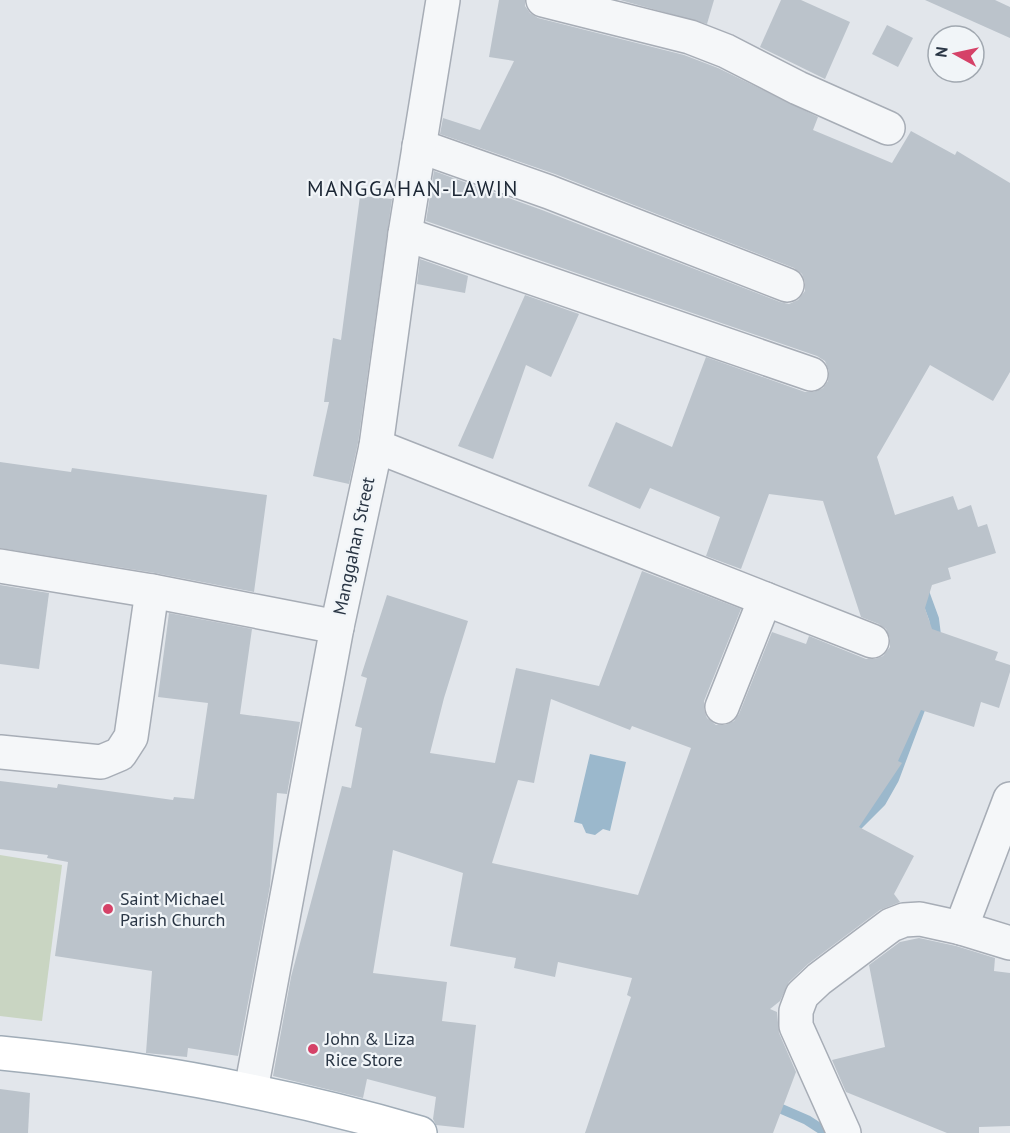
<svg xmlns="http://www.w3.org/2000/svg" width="1010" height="1133" font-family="'PT Sans',sans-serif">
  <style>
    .green { fill: #c9d5c2 }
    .water { fill: #9bb8cc }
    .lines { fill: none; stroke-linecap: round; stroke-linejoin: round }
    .stream { stroke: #9bb8cc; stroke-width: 10 }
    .building { fill: #bbc3cb; fill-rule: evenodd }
    .minor-casing { stroke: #a7adb6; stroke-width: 36 }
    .major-casing { stroke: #a0acb7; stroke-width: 36 }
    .minor { stroke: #f5f7f9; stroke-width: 33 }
    .major { stroke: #fff; stroke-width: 33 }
    .poi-dot { fill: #d54268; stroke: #f1f5f8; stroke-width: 2 }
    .labels { text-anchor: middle; stroke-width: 4.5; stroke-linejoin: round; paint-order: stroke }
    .street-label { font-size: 18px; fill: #293544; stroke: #f1f5f8 }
    .poi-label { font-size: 18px; fill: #293544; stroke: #f1f5f8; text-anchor: start }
    .quarter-label { font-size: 21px; letter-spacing: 1.5px; fill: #1b2634; stroke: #f1f5f8 }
  </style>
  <rect width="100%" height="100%" fill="#e2e6eb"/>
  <polygon class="green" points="0,855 62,865 42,1021 0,1016"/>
  <polygon class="water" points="590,754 626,762 610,831 603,829 595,835 586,833 582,824 574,822"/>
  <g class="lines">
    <g class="stream">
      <polyline points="923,589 934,619 937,643"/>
      <polyline points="857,826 881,802 894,779 922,704"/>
      <polyline points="770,1104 807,1120 827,1133"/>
    </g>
  </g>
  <g class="building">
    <path d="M499,0H525V6L530,13L538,18L684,55L718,68L818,117L813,130L892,163L911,131L955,155L957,151L1010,183V372L993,401L930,365L877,457L895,515L953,496L958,510L971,505L978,527L987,524L996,553L948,568L951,579L932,585L925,608L932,629L998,652L995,660L1010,665V672L999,708L981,702L974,727L921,710L898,761L902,763L859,827L914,856L894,894L900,902L880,910L808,964L789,982L780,1001L770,1009L777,1012L779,1033L796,1072L773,1133H585L631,997L627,995L632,978L558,962L555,977L514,968L516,958L450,946L463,873L393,850L373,973L447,982L442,1021L476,1025L464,1128L436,1125L433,1119L436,1097L367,1079L363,1098L273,1076L291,977L342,786L351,788L362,728L355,726L367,678L361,676L387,595L468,621L444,698L430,753L495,763L516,668L599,686L642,571L741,609L704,701V710L707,718L716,725H725L734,721L739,714L772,632L806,644L809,636L866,659H875L883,656L890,647V638L886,629L879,624L861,617L823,501L769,494L741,569L706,556L720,517L650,488L640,509L588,486L616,422L672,447L706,357L805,392H814L823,388L828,381L829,371L825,361L817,356L426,221L434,171L542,210L780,302L789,304L798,300L805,291V282L802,274L794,268L555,174L440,134L443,118L480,130L514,61L489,57ZM551,699L630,730L632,726L691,748L638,895L492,863L518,780L534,783Z"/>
    <polygon points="620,0 714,0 707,24"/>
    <polygon points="781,0 801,0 850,22 825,79 760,47"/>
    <polygon points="925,0 995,0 1010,7 1010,38"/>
    <polygon points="887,25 913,38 898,67 872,54"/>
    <polygon points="360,196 392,199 358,443 349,484 313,476 329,402 324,402 333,338 341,340"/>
    <polygon points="420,259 468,276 465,293 417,284"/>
    <polygon points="525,295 579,314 551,377 526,365 493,459 458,446"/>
    <polygon points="0,462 71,472 72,468 267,495 254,592 155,573 0,548"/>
    <polygon points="0,585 49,593 39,669 0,664"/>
    <polygon points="169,613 252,629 240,714 300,722 287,794 277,793 270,886 238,1056 188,1048 187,1057 146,1053 152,971 55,956 68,862 47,858 48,855 0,849 0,781 57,788 58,784 173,800 174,797 194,799 208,703 158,697"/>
    <polygon points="919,938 956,946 995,958 994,971 1010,973 1010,1126 979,1127 979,1133 947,1133 846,1092 832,1060 885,1047 869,965 900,942"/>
    <polygon points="0,1089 30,1093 28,1133 0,1133"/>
  </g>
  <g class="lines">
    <g class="minor-casing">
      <g id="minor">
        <polyline points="543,0 690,37 726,51 798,88 888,128"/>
        <polyline points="419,146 549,192 787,285"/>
        <polyline points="405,234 811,374"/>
        <polyline points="376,446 872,641"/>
        <polyline points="0,566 152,591 337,627"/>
        <polyline points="722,707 765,599"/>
        <polyline points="0,752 101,762 120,754 131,737 152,591"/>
        <polyline points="961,928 1010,799"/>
        <polyline points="251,1090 337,627 376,446 405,234 443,0"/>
        <polyline points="844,1133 796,1026 796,1011 802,995 819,979 891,925 904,920 920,919 961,928 1010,943"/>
      </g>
    </g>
    <g class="major-casing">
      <path id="major" d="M0,1053C142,1067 283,1093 420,1133"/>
    </g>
    <use href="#minor" class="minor"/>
    <use href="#major" class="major"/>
  </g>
  <g class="poi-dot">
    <circle cx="108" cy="909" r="6"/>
    <circle cx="313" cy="1049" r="6"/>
  </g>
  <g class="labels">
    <g class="street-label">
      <text transform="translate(354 546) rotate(-78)" y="6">Manggahan Street</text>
    </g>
    <g class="poi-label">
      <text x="120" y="905">Saint Michael<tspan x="120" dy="21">Parish Church</tspan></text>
      <text x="325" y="1045">John &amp; Liza<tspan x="325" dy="21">Rice Store</tspan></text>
    </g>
    <g class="quarter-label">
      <text x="413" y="196">MANGGAHAN-LAWIN</text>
    </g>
  </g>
  <g transform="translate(956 54) rotate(278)"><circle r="28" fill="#f1f5f8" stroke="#a1a8b0" stroke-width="1.5"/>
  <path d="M0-4.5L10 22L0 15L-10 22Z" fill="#d54268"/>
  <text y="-9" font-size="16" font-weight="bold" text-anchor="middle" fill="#293544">N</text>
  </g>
</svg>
